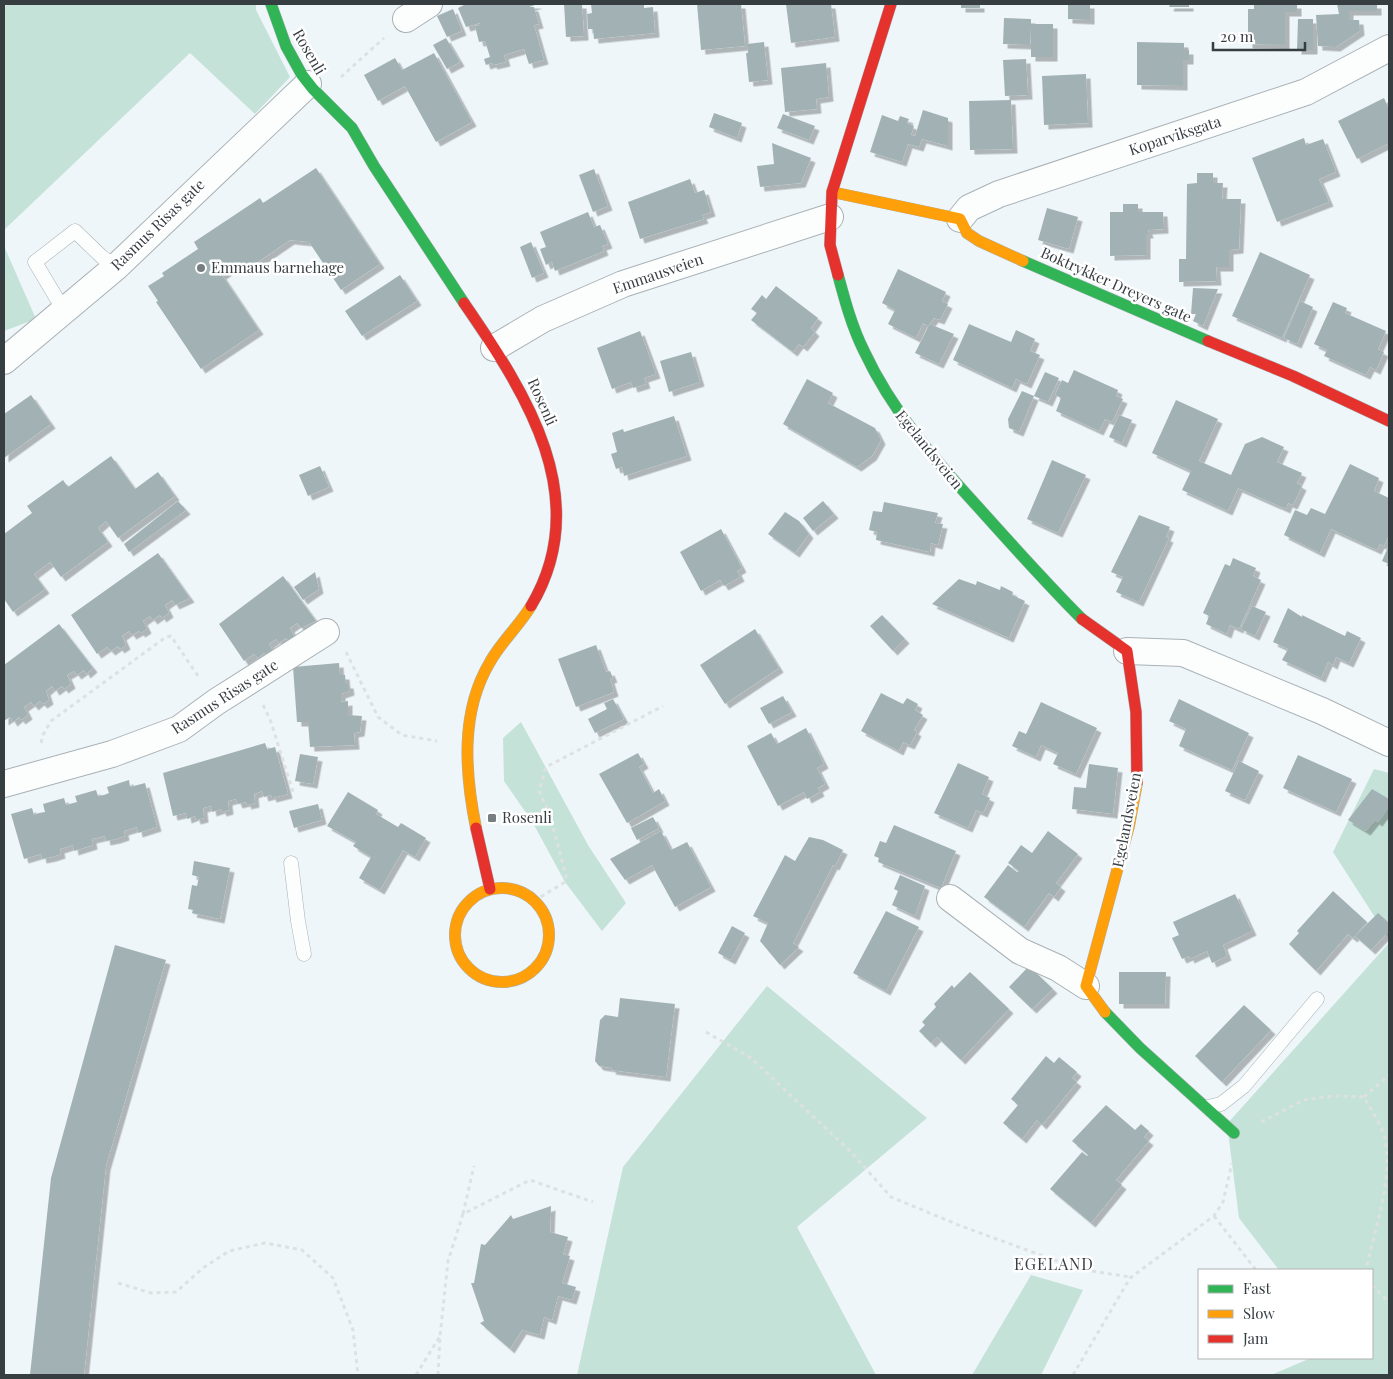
<svg xmlns="http://www.w3.org/2000/svg" width="1393" height="1379" font-family="'Playfair Display',serif">
  <style>
    .green { fill: #c4e2d7 }
    .building { fill: #a2b2b4; filter: url(#shadow) }
    .lines { fill: none; stroke-linecap: round; stroke-linejoin: round }
    .lane-casing { stroke: #a9b1b5; stroke-width: 15 }
    .street-casing { stroke: #a9b1b5; stroke-width: 28 }
    .fast-casing { stroke: #a9b1b5; stroke-width: 12 }
    .slow-casing { stroke: #a9b1b5; stroke-width: 12 }
    .jam-casing { stroke: #a9b1b5; stroke-width: 12 }
    .path { stroke: #dee1e2; stroke-width: 3; stroke-dasharray: 4 4; stroke-linecap: butt }
    .lane { stroke: #fcfefe; stroke-width: 14 }
    .street { stroke: #fcfefe; stroke-width: 26 }
    .fast { stroke: #30b455; stroke-width: 11 }
    .slow { stroke: #ff9f0a; stroke-width: 11 }
    .jam { stroke: #e5322d; stroke-width: 11 }
    .poi-dot { fill: #767e82; stroke: #fff; stroke-width: 2 }
    .labels { text-anchor: middle; stroke-width: 5; stroke-linejoin: round; paint-order: stroke }
    .street-label { font-size: 15px; fill: #363e42; stroke: #fff }
    .poi-label { font-size: 15px; fill: #363e42; stroke: #fff; text-anchor: start }
    .neighbourhood-label { font-size: 16px; letter-spacing: 1px; fill: #363e42; stroke: #fff }
  </style>
  <defs>
    <filter id="shadow"><feDropShadow dx="4.5" dy="4.5" stdDeviation="0" flood-color="#0004"/></filter>
  </defs>
  <rect width="100%" height="100%" fill="#eef6fa"/>
  <g class="green">
    <polygon points="4,4 256,4 256,10 290,77 255,114 190,53 4,230"/>
    <polygon points="4,246 36,319 4,331"/>
    <polygon points="521,722 588,845 626,903 602,931 565,882 533,823 504,781 503,738"/>
    <polygon points="1374,769 1389,773 1389,939 1333,852"/>
    <polygon points="1389,943 1389,1375 1271,1375 1311,1358 1372,1358 1372,1270 1279,1270 1239,1218 1227,1124"/>
    <polygon points="767,986 927,1118 797,1227 876,1375 577,1375 623,1167"/>
    <polygon points="1031,1275 1083,1290 1041,1375 972,1375"/>
  </g>
  <g class="building">
    <polygon points="466,4 538,4 529,7 534,7 539,24 534,25 544,60 529,64 524,49 504,55 506,62 493,65 492,63 486,65 484,59 490,57 485,41 479,42 475,26 480,25 480,23 466,27 458,8"/>
    <polygon points="564,4 582,4 584,36 566,37"/>
    <polygon points="591,4 644,4 644,8 653,7 655,33 594,39 593,29 588,29 587,14 592,13"/>
    <polygon points="697,4 741,4 745,46 701,50"/>
    <polygon points="786,4 831,4 835,37 791,43"/>
    <rect x="961" y="4" width="19" height="4"/>
    <polygon points="1068,4 1090,4 1090,20 1068,19"/>
    <polygon points="1170,4 1189,4 1189,7 1169,7"/>
    <polygon points="1254,4 1297,4 1297,12 1285,12 1285,45 1248,44 1248,9 1254,9"/>
    <polygon points="1337,4 1377,4 1377,11 1349,11 1349,20 1359,20 1360,31 1336,47 1318,46 1316,15 1339,14"/>
    <polygon points="453,9 462,31 447,37 437,16"/>
    <polygon points="1004,18 1031,19 1031,24 1053,24 1053,57 1031,57 1031,28 1030,45 1003,44"/>
    <polygon points="1298,19 1313,19 1313,50 1297,50"/>
    <polygon points="446,38 460,62 447,69 433,45"/>
    <polygon points="764,42 768,80 749,82 746,53 748,53 747,44"/>
    <polygon points="1137,42 1184,43 1184,50 1189,50 1189,60 1183,60 1183,86 1137,85"/>
    <polygon points="434,53 472,122 436,142 405,86 378,101 364,75 395,58 402,70"/>
    <polygon points="1026,59 1028,95 1005,96 1003,60"/>
    <polygon points="826,63 829,97 816,99 817,109 785,112 781,68"/>
    <polygon points="1086,74 1088,123 1044,125 1042,76"/>
    <polygon points="1384,98 1389,109 1389,143 1357,159 1338,121"/>
    <polygon points="1011,100 1013,149 970,150 969,101"/>
    <polygon points="923,110 948,118 948,146 922,139 919,147 908,144 902,162 870,152 882,115 898,121 900,116 909,119 907,123 914,126 911,135 915,136"/>
    <polygon points="714,113 742,123 737,138 709,127"/>
    <polygon points="783,114 815,126 809,140 777,128"/>
    <polygon points="1304,138 1306,145 1323,139 1336,172 1319,179 1329,202 1277,222 1252,158"/>
    <polygon points="772,143 811,158 801,183 760,187 757,166 774,164"/>
    <polygon points="316,168 380,264 341,290 309,242 290,240 245,271 240,262 222,275 259,330 201,369 156,302 158,301 148,286 164,276 162,273 198,249 194,242 260,198 263,203"/>
    <polygon points="594,169 608,206 593,212 579,175"/>
    <polygon points="1197,173 1213,173 1213,183 1223,183 1222,199 1241,199 1239,249 1229,250 1229,267 1216,267 1217,281 1179,282 1179,259 1186,259 1187,184 1197,183"/>
    <polygon points="690,179 695,193 704,190 711,212 702,215 704,219 640,239 628,202"/>
    <polygon points="1123,204 1138,204 1138,212 1163,212 1164,229 1148,230 1149,234 1146,234 1146,255 1110,256 1110,212 1123,212"/>
    <polygon points="1047,208 1078,217 1069,249 1038,240"/>
    <polygon points="588,212 594,227 600,225 608,244 602,246 604,251 555,271 552,262 546,265 540,249 546,247 540,232"/>
    <polygon points="531,242 544,273 532,278 520,247"/>
    <polygon points="1260,252 1310,275 1282,338 1232,316"/>
    <polygon points="898,269 946,292 942,301 948,304 940,320 934,318 928,326 923,323 916,338 888,324 895,310 882,303"/>
    <polygon points="400,275 417,301 362,336 345,311"/>
    <polygon points="776,286 818,318 811,328 815,332 803,347 799,344 793,352 751,320 757,313 751,309 762,295 766,299"/>
    <polygon points="1193,288 1218,289 1203,326 1193,321 1196,314 1191,314"/>
    <polygon points="1300,301 1313,307 1297,344 1284,338"/>
    <polygon points="1333,302 1347,308 1345,313 1386,331 1378,349 1384,352 1376,370 1370,367 1366,375 1324,356 1327,350 1314,344"/>
    <polygon points="969,324 1011,342 1016,330 1035,339 1030,351 1040,355 1027,384 1016,379 1012,388 953,360"/>
    <polygon points="929,325 932,325 954,334 939,364 915,353"/>
    <polygon points="640,331 656,374 644,378 646,384 633,388 631,382 612,389 597,348"/>
    <polygon points="691,352 700,382 669,392 660,361"/>
    <polygon points="1074,370 1118,390 1116,396 1123,399 1112,422 1105,419 1099,431 1056,411 1061,398 1055,395 1062,380 1068,383"/>
    <polygon points="1045,372 1059,378 1048,402 1034,396"/>
    <polygon points="807,379 833,393 828,403 875,428 881,440 872,456 857,467 783,424"/>
    <polygon points="1022,391 1034,396 1019,432 1009,428 1008,419"/>
    <polygon points="31,395 51,424 4,458 4,414"/>
    <polygon points="1176,400 1218,419 1199,461 1231,475 1245,444 1262,437 1284,447 1277,462 1302,473 1297,483 1302,486 1293,505 1288,503 1286,509 1238,488 1228,511 1182,490 1191,471 1152,453"/>
    <polygon points="1119,415 1132,420 1122,443 1109,437"/>
    <polygon points="674,416 687,456 624,476 622,467 616,469 611,454 617,452 612,433 623,429 624,432"/>
    <polygon points="111,456 135,489 158,472 175,496 118,538 106,521 98,528 108,542 61,577 50,562 34,574 45,589 13,612 4,599 4,534 32,513 27,506 63,480 68,487"/>
    <polygon points="1052,460 1086,475 1058,533 1027,519"/>
    <polygon points="1350,464 1379,478 1374,491 1389,498 1389,535 1384,546 1380,544 1377,550 1331,529 1320,553 1284,535 1295,510 1307,515 1311,508 1325,514"/>
    <polygon points="320,466 329,487 308,496 299,475"/>
    <polygon points="178,501 186,510 129,552 124,544"/>
    <polygon points="823,501 834,514 813,531 803,518"/>
    <polygon points="884,502 938,513 935,523 943,524 938,545 931,543 930,552 876,540 877,532 869,530 873,511 882,512"/>
    <polygon points="785,512 799,521 809,534 795,553 768,534"/>
    <polygon points="1139,515 1170,527 1166,537 1169,538 1139,602 1116,592 1123,577 1111,572"/>
    <polygon points="721,529 742,568 737,571 740,577 724,586 720,580 701,591 680,552"/>
    <polygon points="1389,545 1389,564 1382,561"/>
    <polygon points="158,553 190,598 175,605 172,600 165,605 169,613 162,618 160,615 153,620 150,616 143,621 147,629 141,633 139,631 132,635 129,631 122,636 126,645 120,649 118,646 111,651 107,647 97,654 71,615"/>
    <polygon points="1233,558 1256,568 1253,576 1261,580 1239,629 1230,625 1227,634 1206,624 1209,616 1203,613 1225,564 1230,566"/>
    <polygon points="315,572 319,589 303,600 294,587"/>
    <polygon points="283,576 316,621 301,628 297,623 290,628 294,636 288,641 286,638 279,643 276,639 269,644 273,651 267,656 264,653 258,658 254,654 244,661 219,624"/>
    <polygon points="959,579 976,585 977,581 1000,590 1001,586 1013,592 1012,595 1025,601 1009,638 932,604"/>
    <polygon points="1252,606 1266,612 1255,636 1241,629"/>
    <polygon points="1288,608 1302,617 1302,615 1345,636 1347,631 1361,638 1349,663 1336,657 1333,665 1328,662 1321,678 1282,660 1288,649 1273,642"/>
    <polygon points="882,615 905,639 893,651 870,626"/>
    <polygon points="59,624 93,668 86,674 84,670 77,675 74,671 67,675 71,684 64,689 62,686 55,691 52,686 46,691 49,700 43,704 40,701 34,706 31,702 24,707 28,715 21,720 19,717 13,722 10,717 4,721 4,665"/>
    <polygon points="755,629 779,668 725,704 700,665"/>
    <polygon points="596,645 606,672 610,671 613,678 610,679 614,692 576,707 558,659"/>
    <polygon points="339,663 340,675 345,675 346,684 349,684 350,691 341,694 341,702 348,701 348,715 362,716 360,732 354,733 355,745 310,747 308,722 297,722 293,667"/>
    <polygon points="881,693 903,704 907,698 918,704 915,710 923,715 914,730 917,732 910,745 903,742 899,751 861,731"/>
    <polygon points="783,696 792,712 769,724 760,708"/>
    <polygon points="613,699 624,719 595,733 588,719 607,709 604,703"/>
    <polygon points="1179,699 1249,733 1232,770 1179,746 1186,729 1169,721"/>
    <polygon points="1041,702 1097,728 1076,774 1053,764 1058,753 1041,745 1036,757 1012,746 1019,731 1026,734"/>
    <polygon points="806,728 824,764 817,768 825,784 818,788 820,792 807,799 804,792 778,806 747,746 771,733 777,744"/>
    <polygon points="265,743 268,751 268,749 275,747 288,794 272,798 271,795 264,797 262,791 254,794 255,803 247,805 246,802 238,804 236,799 228,801 229,810 222,812 221,809 212,812 211,806 203,808 204,818 196,820 195,816 187,819 186,813 173,816 163,773"/>
    <polygon points="638,753 644,764 639,767 653,793 659,789 665,801 627,823 599,774"/>
    <polygon points="300,754 318,757 313,784 295,781"/>
    <polygon points="1298,755 1352,779 1336,812 1283,788"/>
    <polygon points="1239,761 1259,771 1245,800 1225,791"/>
    <polygon points="958,763 989,777 982,794 990,798 983,813 976,810 968,828 934,813"/>
    <polygon points="1089,764 1118,768 1113,814 1072,809 1074,787 1086,788"/>
    <polygon points="129,780 130,787 145,783 157,827 138,833 137,827 124,831 125,836 116,839 106,841 105,836 92,839 93,845 74,851 73,845 60,849 61,854 52,857 42,859 41,854 24,859 11,814 32,808 34,815 39,813 45,812 43,804 64,798 66,805 77,802 75,796 96,790 98,796 104,795 109,793 107,787"/>
    <polygon points="1372,789 1389,799 1389,807 1378,822 1375,820 1366,831 1348,820"/>
    <polygon points="348,792 378,810 376,814 398,827 401,823 426,838 415,857 403,850 380,890 359,878 371,857 353,846 356,842 327,826"/>
    <polygon points="318,804 322,820 294,828 289,811"/>
    <polygon points="653,817 659,828 637,840 631,828"/>
    <polygon points="894,825 956,851 941,888 878,862 879,858 874,856 880,841 886,843"/>
    <polygon points="661,831 671,850 687,842 711,887 675,907 652,865 625,880 610,859"/>
    <polygon points="1048,831 1078,854 1056,883 1061,887 1054,897 1049,893 1024,927 984,897 1008,865 1017,872 1019,871 1008,863 1021,845 1032,853"/>
    <polygon points="809,837 823,840 843,850 835,866 833,865 793,943 799,947 780,965 760,941 768,923 753,916 785,855 795,861"/>
    <polygon points="194,861 230,868 220,919 192,913 193,910 188,909 192,885 197,886 199,877 192,875"/>
    <polygon points="900,875 925,886 915,916 892,905 898,891 894,889"/>
    <polygon points="1333,891 1367,922 1353,938 1348,934 1316,971 1289,944 1299,933 1297,931"/>
    <polygon points="1235,894 1252,931 1223,945 1227,956 1212,963 1207,951 1190,959 1189,956 1182,959 1172,938 1179,935 1173,922"/>
    <polygon points="886,911 919,927 886,991 853,973"/>
    <polygon points="1378,913 1389,923 1389,931 1371,950 1355,936"/>
    <polygon points="732,926 745,933 731,960 718,953"/>
    <polygon points="115,945 166,960 106,1166 84,1375 30,1375 51,1178"/>
    <polygon points="1029,966 1053,989 1032,1009 1009,987"/>
    <polygon points="970,972 1009,1009 961,1060 937,1037 931,1043 919,1031 925,1025 922,1022 936,1007 934,1004 952,985 954,988"/>
    <polygon points="1119,972 1166,972 1165,1004 1119,1004"/>
    <polygon points="620,998 675,1004 666,1077 611,1070 612,1068 599,1066 595,1061 600,1020 605,1015 618,1017"/>
    <polygon points="1244,1005 1271,1030 1222,1082 1195,1056"/>
    <polygon points="1046,1056 1054,1063 1059,1057 1077,1072 1072,1078 1077,1082 1042,1125 1037,1120 1022,1139 1003,1123 1018,1105 1011,1099"/>
    <polygon points="1106,1105 1135,1130 1141,1124 1149,1131 1144,1137 1149,1141 1116,1180 1122,1185 1091,1223 1050,1189 1082,1152 1087,1156 1088,1155 1072,1141"/>
    <polygon points="551,1206 550,1232 568,1237 563,1254 570,1256 562,1283 576,1287 572,1300 558,1296 552,1320 544,1317 540,1335 522,1330 510,1349 480,1323 484,1321 471,1283 474,1283 481,1244 485,1245 511,1215 513,1219"/>
  </g>
  <g class="lines">
    <g class="lane-casing">
      <g id="lane">
        <polyline points="67,308 57,299 35,262 75,231 102,257 116,267"/>
        <polyline points="291,863 298,921 304,954"/>
        <polyline points="1208,1107 1221,1104 1244,1086 1317,999"/>
      </g>
    </g>
    <g class="street-casing">
      <g id="street">
        <polyline points="406,19 429,4"/>
        <polyline points="960,219 969,208 999,194 1306,92 1389,48"/>
        <polyline points="494,348 543,319 623,284 830,217"/>
        <polyline points="4,361 116,267 308,84"/>
        <polyline points="1127,651 1183,653 1322,711 1389,743"/>
        <polyline points="4,784 112,754 179,729 216,702 326,632"/>
        <polyline points="950,898 1020,951 1058,968 1086,986"/>
      </g>
    </g>
    <g class="fast-casing">
      <g id="fast">
        <polyline points="271,4 286,46 302,75 313,89 352,128 374,166 464,303"/>
        <polyline points="1023,261 1208,341"/>
        <path d="M838,275C845,301 852,327 864,351C892,411 934,459 978,507C1012,545 1046,583 1082,619"/>
        <polyline points="1105,1012 1140,1048 1234,1133"/>
      </g>
    </g>
    <g class="slow-casing">
      <g id="slow">
        <polyline points="832,192 960,219 967,233 979,241 1023,261"/>
        <path d="M476,828C465,773 460,712 490,662C501,642 519,626 531,606"/>
        <circle cx="502" cy="935" r="47"/>
        <polyline points="1105,1012 1086,986 1129,826 1137,783"/>
      </g>
    </g>
    <g class="jam-casing">
      <g id="jam">
        <polyline points="838,275 830,245 832,192 891,4"/>
        <path d="M464,303C526,393 595,499 531,606"/>
        <polyline points="1208,341 1293,376 1389,421"/>
        <polyline points="1082,619 1127,651 1136,712 1137,783"/>
        <polyline points="476,828 490,889"/>
      </g>
    </g>
    <g class="path">
      <polyline points="4,7 6,4"/>
      <polyline points="341,77 384,38"/>
      <polyline points="346,652 378,717 402,735 437,741"/>
      <polyline points="263,705 270,719 293,792"/>
      <polyline points="41,743 43,735 51,721 166,637 171,636 200,679"/>
      <polyline points="534,901 565,882 566,875 549,813 539,791 546,767 663,706"/>
      <polyline points="706,1032 751,1058 851,1152 891,1197 961,1226 1079,1269 1130,1277"/>
      <polyline points="1364,1097 1389,1075"/>
      <path d="M1261,1122L1304,1100L1333,1096L1364,1097C1371,1110 1381,1124 1385,1138C1393,1182 1375,1228 1366,1270"/>
      <polyline points="463,1214 474,1166"/>
      <polyline points="1214,1216 1256,1270"/>
      <polyline points="118,1283 151,1293 176,1292 203,1268 229,1251 265,1243 302,1250 333,1278 353,1330 358,1375"/>
      <polyline points="1372,1285 1389,1303"/>
      <polyline points="416,1375 440,1336"/>
      <polyline points="438,1375 440,1336 448,1261 463,1214 530,1180 593,1202"/>
      <polyline points="1073,1375 1130,1278 1214,1216 1223,1202 1232,1163"/>
    </g>
    <use href="#lane" class="lane"/>
    <use href="#street" class="street"/>
    <use href="#fast" class="fast"/>
    <use href="#slow" class="slow"/>
    <use href="#jam" class="jam"/>
  </g>
  <g class="poi-dot">
    <circle cx="201" cy="268" r="5"/>
    <rect x="487" y="813" width="10" height="10" rx="2.5"/>
  </g>
  <g class="labels">
    <g class="street-label">
      <text transform="translate(309 52) rotate(60)" y="5">Rosenli</text>
      <text transform="translate(1175 136) rotate(-18)" y="5">Koparviksgata</text>
      <text transform="translate(158 225) rotate(-44)" y="5">Rasmus Risas gate</text>
      <text transform="translate(658 274) rotate(-19)" y="5">Emmausveien</text>
      <text transform="translate(1116 285) rotate(24)" y="5">Boktrykker Dreyers gate</text>
      <text transform="translate(542 402) rotate(66)" y="5">Rosenli</text>
      <text transform="translate(929 450) rotate(51)" y="5">Egelandsveien</text>
      <text transform="translate(225 697) rotate(-33)" y="5">Rasmus Risas gate</text>
      <text transform="translate(1127 820) rotate(-79)" y="5">Egelandsveien</text>
    </g>
    <g class="poi-label">
      <text x="211" y="273">Emmaus barnehage</text>
      <text x="502" y="823">Rosenli</text>
    </g>
    <g class="neighbourhood-label">
      <text x="1054" y="1270">EGELAND</text>
    </g>
  </g>
  <rect width="1393" height="1379" fill="none" stroke="#363e42" stroke-width="10"/>
  <rect x="1198" y="1269" width="175" height="90" fill="#ffffff" stroke="#afb2b3"/>
  <rect x="1208" y="1285" width="25" height="8" fill="#30b455" stroke="#afb2b3"/>
  <text x="1243" y="1294" font-size="15" fill="#363e42">Fast</text>
  <rect x="1208" y="1310" width="25" height="8" fill="#ff9f0a" stroke="#afb2b3"/>
  <text x="1243" y="1319" font-size="15" fill="#363e42">Slow</text>
  <rect x="1208" y="1335" width="25" height="8" fill="#e5322d" stroke="#afb2b3"/>
  <text x="1243" y="1344" font-size="15" fill="#363e42">Jam</text>
  <path d="M1213 42v8h92v-8" fill="none" stroke="#363e42" stroke-width="2.5"/>
  <text x="1220" y="42" font-size="15" fill="#363e42" stroke="#ffffff" stroke-width="4" paint-order="stroke">20 m</text>
</svg>
